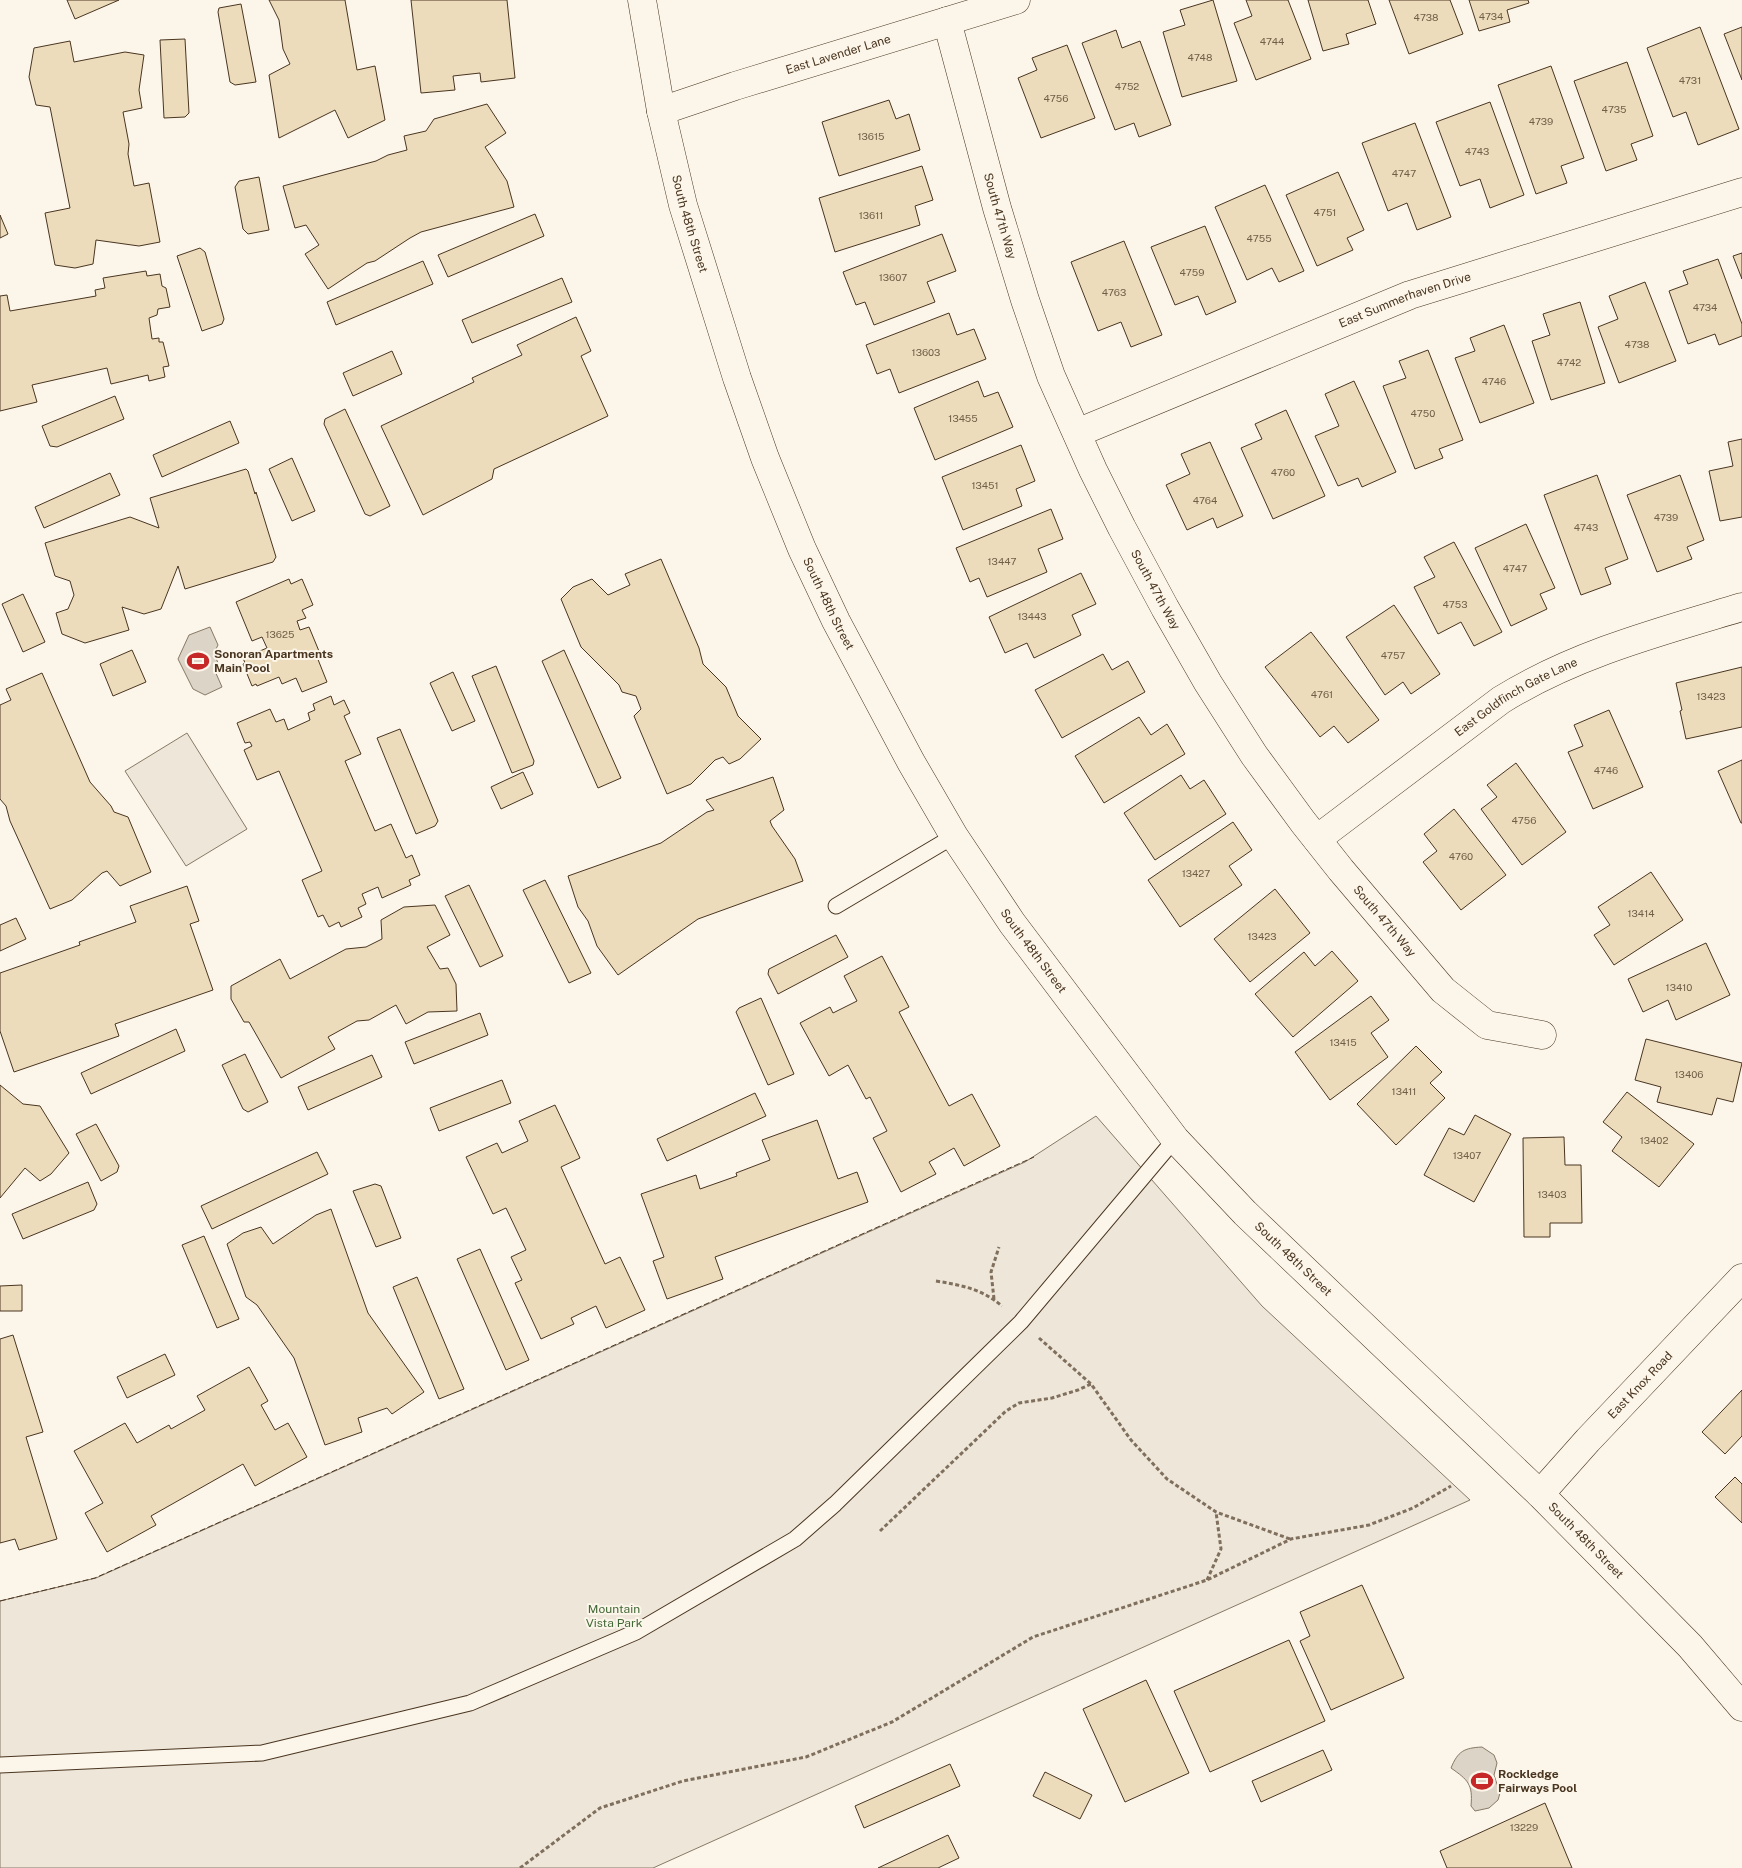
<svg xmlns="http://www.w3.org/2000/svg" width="1742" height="1868" font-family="'Public Sans',sans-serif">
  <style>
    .green { fill: #ede6d9; stroke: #887966 }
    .water { fill: #dcd4c6; stroke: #887966 }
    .building { fill: #ecdcbc; stroke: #4a3520 }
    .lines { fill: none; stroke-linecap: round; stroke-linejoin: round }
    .service-casing { stroke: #4a3520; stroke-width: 17 }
    .minor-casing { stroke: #4a3520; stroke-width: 29 }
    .tertiary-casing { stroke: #4a3520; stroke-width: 29 }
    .secondary-casing { stroke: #4a3520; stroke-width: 29 }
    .path { stroke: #7f6f5c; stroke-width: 3; stroke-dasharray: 4 2.5; stroke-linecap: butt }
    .service { stroke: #fbf6e9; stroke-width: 15 }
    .minor { stroke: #fbf6e9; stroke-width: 28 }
    .tertiary { stroke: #fbf6e9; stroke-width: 28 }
    .secondary { stroke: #fbf6e9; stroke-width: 28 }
    .fence { stroke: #4a3520; stroke-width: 1; stroke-dasharray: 6 2.5; stroke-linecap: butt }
    .labels { text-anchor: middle; stroke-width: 4; stroke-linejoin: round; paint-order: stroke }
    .number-label { font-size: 10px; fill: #725f47 }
    .street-label { font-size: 12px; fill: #4a3520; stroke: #fbf6e9 }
    .poi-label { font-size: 12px; font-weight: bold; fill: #4a3520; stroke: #fbf6e9; text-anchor: start }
    .park-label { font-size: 12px; fill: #436837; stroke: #fbf6e9 }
  </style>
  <rect width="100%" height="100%" fill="#fbf6e9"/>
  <g class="green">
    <polygon points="187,733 247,829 186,866 125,771"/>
    <polygon points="1096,1116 1262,1306 1470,1500 653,1868 0,1868 0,1601 96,1578 1025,1162"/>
  </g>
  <g class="water">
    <polygon points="210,627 218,645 214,653 218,663 216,665 215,671 222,687 205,695 193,689 178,659 189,635"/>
    <path d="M1482,1747L1494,1755L1497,1763L1494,1775L1500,1793L1498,1800L1489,1808L1475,1811L1471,1806C1473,1784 1468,1780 1451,1768C1458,1751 1464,1748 1482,1747Z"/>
  </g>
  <g class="building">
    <polygon points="67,0 119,0 75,19"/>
    <polygon points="269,0 345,0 357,70 375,66 385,120 348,138 335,110 279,138 269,75 290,64 283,49 279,20"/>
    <polygon points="411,0 507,0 515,78 481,82 480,73 453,76 455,90 421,93"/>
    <polygon points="1213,0 1237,81 1182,97 1163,32 1185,25 1180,10"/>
    <polygon points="1246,0 1288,0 1311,59 1256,80 1234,23 1252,16"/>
    <polygon points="1308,0 1368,0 1376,24 1346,34 1349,44 1323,51"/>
    <polygon points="1389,0 1450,0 1463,34 1409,54"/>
    <polygon points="1469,0 1528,0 1529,3 1507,10 1510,22 1479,31"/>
    <polygon points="241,4 256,82 235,85 230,82 218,12 219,8"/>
    <polygon points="1700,27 1739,129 1698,145 1686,112 1673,117 1647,48"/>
    <polygon points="1742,27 1742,80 1724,34"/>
    <polygon points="1116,30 1122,48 1140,41 1171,125 1139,137 1134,123 1115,130 1082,43"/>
    <polygon points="185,39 189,113 185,117 164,118 160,40"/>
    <polygon points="70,41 74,62 125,52 144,55 139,90 142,108 123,112 129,144 128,154 134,186 149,183 160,242 139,246 96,240 93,264 75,268 55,265 45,213 70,208 50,107 36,105 29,77 34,48"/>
    <polygon points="1067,45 1095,118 1041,138 1018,78 1037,70 1032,58"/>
    <polygon points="1627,62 1653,136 1631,144 1637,160 1606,171 1574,81"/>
    <polygon points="1551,66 1584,158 1561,166 1567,183 1536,194 1498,85"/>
    <polygon points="889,100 896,119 909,114 920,150 839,176 822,122"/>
    <polygon points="1490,102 1524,195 1490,208 1480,179 1460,186 1436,122"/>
    <polygon points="487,104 506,133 485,147 507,181 514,207 421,232 410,238 375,261 367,263 328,289 305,254 319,245 306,225 295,228 283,186 376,161 388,155 407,150 404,136 426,131 434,119"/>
    <polygon points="1415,123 1451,217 1417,230 1407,203 1388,211 1362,143"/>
    <polygon points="922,166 933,200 915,206 920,225 835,252 819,198"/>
    <polygon points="1338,172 1364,230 1347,238 1353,250 1317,266 1286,195"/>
    <polygon points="259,177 269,230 248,234 243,229 235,187 239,181"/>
    <polygon points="1265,185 1304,271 1279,282 1272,268 1247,280 1215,207"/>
    <polygon points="535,214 544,236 448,277 438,255"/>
    <polygon points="0,215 8,234 0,238"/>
    <polygon points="1205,226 1236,302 1206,315 1198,296 1175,305 1151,247"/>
    <polygon points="942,234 956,271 927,282 935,302 874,325 865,302 856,305 843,272"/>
    <polygon points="1124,241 1162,335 1131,347 1121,322 1098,331 1071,262"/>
    <polygon points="200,248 205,252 224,319 222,324 202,331 177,256"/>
    <polygon points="1742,253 1742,279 1733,256"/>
    <polygon points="1718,259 1742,324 1742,336 1719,345 1715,334 1688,344 1669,291 1688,284 1683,271"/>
    <polygon points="423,261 433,284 336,325 327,302"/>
    <polygon points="146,271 147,276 160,274 162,286 166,288 170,307 158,309 157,315 149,318 152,339 159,338 159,342 163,342 169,366 163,367 165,377 149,381 148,375 111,384 107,368 32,385 37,402 0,411 0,296 7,295 10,311 96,296 95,290 105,288 103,278"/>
    <polygon points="562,278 572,302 472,343 462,320"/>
    <polygon points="1645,282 1676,361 1619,383 1598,327 1618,319 1609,296"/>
    <polygon points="1580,302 1605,383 1551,400 1532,341 1550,335 1543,314"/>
    <polygon points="949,313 957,335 974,329 986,359 899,393 890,369 877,374 866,345"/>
    <polygon points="576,317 591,351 581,356 608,416 494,469 492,479 423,515 381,426 474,382 472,378 522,355 517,345"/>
    <polygon points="1504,325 1534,403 1480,423 1455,358 1475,351 1470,338"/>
    <polygon points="1428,350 1463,440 1439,449 1443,458 1415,469 1383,386 1406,378 1399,361"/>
    <polygon points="392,351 402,374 353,396 343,373"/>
    <polygon points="978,381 984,397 998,392 1013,427 935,460 914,408"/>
    <polygon points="1354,381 1396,472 1362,487 1358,478 1338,486 1315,436 1339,426 1325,394"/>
    <polygon points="115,396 124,419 57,447 50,446 42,426"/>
    <polygon points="345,409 390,506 370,516 365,514 324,424 325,419"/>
    <polygon points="1286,410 1325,496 1273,519 1241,448 1262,439 1255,424"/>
    <polygon points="230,421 239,443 162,477 153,455"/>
    <polygon points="1742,439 1742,517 1720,521 1709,471 1733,466 1728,442"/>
    <polygon points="1210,442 1243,516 1217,528 1213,518 1187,530 1166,485 1190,474 1181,454"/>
    <polygon points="1021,445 1035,481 1016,489 1022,506 963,530 942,477"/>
    <polygon points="292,458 315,511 292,521 269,469"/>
    <polygon points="246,469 248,471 255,494 256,492 276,557 273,562 185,589 178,566 161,609 144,614 122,607 129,630 85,643 62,634 56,613 68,609 74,595 70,581 55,576 45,543 130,517 159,528 150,498"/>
    <polygon points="110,473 120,495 44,528 35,507"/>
    <polygon points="1597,475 1628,559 1605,568 1611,584 1581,595 1544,495"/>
    <polygon points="1680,475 1704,540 1687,547 1692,559 1657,572 1627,495"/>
    <polygon points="1051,509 1063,539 1038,549 1047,572 987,597 979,578 970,582 956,548"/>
    <polygon points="1526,524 1555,588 1540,594 1547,609 1511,626 1475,548"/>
    <polygon points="1454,542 1502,632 1474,646 1461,622 1438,634 1414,587 1435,577 1424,557"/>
    <polygon points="661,559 699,648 703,664 726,687 738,716 761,739 740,759 729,764 723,757 715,760 691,784 667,794 634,716 641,709 636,696 622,692 619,685 581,647 561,599 573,587 592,579 608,595 630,585 625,574"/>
    <polygon points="1081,573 1096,604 1072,615 1081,635 1034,658 1027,643 1005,653 989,617"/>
    <polygon points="289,579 291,584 302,579 313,605 302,610 306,618 297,621 300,630 309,627 321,656 317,657 327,682 302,692 296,678 282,684 279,677 257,686 256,684 252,686 243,664 245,663 243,658 267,648 262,637 252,641 236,602"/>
    <polygon points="23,594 45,642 23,652 2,604"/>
    <polygon points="1394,605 1440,674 1411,694 1403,682 1385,695 1346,637"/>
    <polygon points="1311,632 1379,720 1348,743 1334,726 1320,737 1265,667"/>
    <polygon points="132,650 146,682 113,696 100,664"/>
    <polygon points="564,650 621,778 598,788 542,661"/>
    <polygon points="1103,654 1112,670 1128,661 1145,692 1062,738 1035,690"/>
    <polygon points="496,666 534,761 533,765 512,773 472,676"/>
    <polygon points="1742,667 1742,727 1686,739 1680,711 1682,710 1676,683"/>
    <polygon points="453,672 475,721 452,731 430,683"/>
    <polygon points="42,673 90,782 111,806 114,812 128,817 151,872 120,886 107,871 102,873 72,900 50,909 10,821 6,806 0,799 0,705 11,700 6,689"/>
    <polygon points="331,696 334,705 344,700 350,713 344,716 361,754 345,761 375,831 391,824 406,858 412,855 420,875 409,880 411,885 382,898 378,887 362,894 366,904 358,908 362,917 341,927 339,922 329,927 323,915 318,917 302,880 322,871 279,771 257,780 244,750 252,746 250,742 245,743 237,723 270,709 276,722 284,719 288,730 310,720 308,713 315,710 313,704"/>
    <polygon points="1609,710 1643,787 1593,809 1568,752 1583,746 1574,725"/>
    <polygon points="1139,717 1151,735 1167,724 1185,754 1104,803 1075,756"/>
    <polygon points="400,729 438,821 435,826 416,834 377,738"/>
    <polygon points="1742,760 1742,823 1741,823 1718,771"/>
    <polygon points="1516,763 1566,832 1522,865 1481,809 1497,797 1487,785"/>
    <polygon points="523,772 533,794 501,809 491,787"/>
    <polygon points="1181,775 1190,789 1204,780 1226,814 1155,860 1124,813"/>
    <polygon points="773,777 784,810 770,821 772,826 795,859 803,881 698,919 618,975 597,946 588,921 578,907 568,876 661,843 707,812 714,810 706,800"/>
    <polygon points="1454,809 1506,875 1461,910 1423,862 1437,851 1424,834"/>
    <polygon points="1233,822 1252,850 1229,866 1242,885 1180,927 1148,880"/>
    <polygon points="1651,872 1683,920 1614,965 1594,935 1610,925 1598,907"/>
    <polygon points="545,880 591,973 569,983 523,890"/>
    <polygon points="469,885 503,956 480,967 445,896"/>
    <polygon points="187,886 199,921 190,924 213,990 115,1024 119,1036 14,1072 0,1031 0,973 80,945 79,942 136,922 130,906"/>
    <polygon points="1275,889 1310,933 1250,982 1214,939"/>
    <polygon points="435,905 450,935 427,947 440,969 448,968 456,984 457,1011 428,1012 406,1024 396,1005 369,1020 357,1021 328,1037 335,1049 281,1078 249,1022 244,1022 231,999 231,986 280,959 290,979 346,949 366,947 382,939 381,920 404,907"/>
    <polygon points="16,918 26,939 0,951 0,925"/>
    <polygon points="836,935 848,957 778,994 768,974 769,969"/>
    <polygon points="1706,943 1730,995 1676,1020 1668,1000 1643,1012 1628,979"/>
    <polygon points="1332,951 1358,981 1293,1037 1255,994 1304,952 1315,966"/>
    <polygon points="882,956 909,1007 899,1012 949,1106 972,1094 1000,1146 964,1166 954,1148 929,1162 936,1174 901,1192 873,1138 887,1131 870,1097 866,1099 848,1065 829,1076 800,1023 830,1007 833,1013 857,1001 844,976"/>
    <polygon points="1371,996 1389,1020 1371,1033 1388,1057 1330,1100 1295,1052"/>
    <polygon points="761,998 794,1074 768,1085 736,1012 739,1008"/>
    <polygon points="480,1013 488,1035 414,1064 405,1042"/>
    <polygon points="176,1029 185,1051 91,1094 81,1073"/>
    <polygon points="1646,1039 1742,1063 1733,1102 1717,1098 1712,1115 1657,1102 1661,1087 1635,1080"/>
    <polygon points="1416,1046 1442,1072 1430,1083 1445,1098 1396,1145 1357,1104"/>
    <polygon points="245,1054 268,1102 248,1112 243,1109 222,1065"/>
    <polygon points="372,1055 382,1077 308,1110 298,1087"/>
    <polygon points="502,1080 511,1103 439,1131 430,1108"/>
    <polygon points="0,1085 23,1104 40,1106 69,1153 51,1174 40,1181 25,1168 0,1198"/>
    <polygon points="1627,1092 1694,1144 1659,1187 1612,1151 1622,1137 1603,1122"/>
    <polygon points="755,1093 766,1116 667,1161 657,1139"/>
    <polygon points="555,1105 580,1158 561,1167 605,1264 620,1257 645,1310 606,1328 596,1306 571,1318 574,1324 541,1339 515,1283 522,1280 511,1257 526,1250 506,1208 493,1214 466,1157 497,1143 502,1153 528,1141 519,1121"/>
    <polygon points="1475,1115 1511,1134 1474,1202 1424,1175 1449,1128 1464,1135"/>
    <polygon points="817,1120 838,1179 857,1172 868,1202 715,1257 723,1279 667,1299 653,1261 664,1257 641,1194 696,1175 700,1189 737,1176 736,1173 770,1160 762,1140"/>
    <polygon points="96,1124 119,1166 117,1172 101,1181 76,1134"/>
    <polygon points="1564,1137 1565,1165 1581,1165 1582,1223 1550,1223 1550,1237 1524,1237 1523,1138"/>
    <polygon points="317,1152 328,1174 212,1229 201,1206"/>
    <polygon points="88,1182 97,1204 94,1210 23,1239 12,1214"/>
    <polygon points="375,1184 381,1186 401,1238 376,1247 353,1191"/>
    <polygon points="331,1209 368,1313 424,1392 392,1414 387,1408 358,1418 362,1432 325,1445 294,1358 257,1305 246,1297 227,1244 243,1233 261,1227 273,1244 316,1215"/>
    <polygon points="204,1236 239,1319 217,1328 182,1245"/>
    <polygon points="480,1249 529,1360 506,1370 457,1259"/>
    <polygon points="417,1277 464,1389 439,1399 393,1287"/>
    <polygon points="22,1285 22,1311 0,1311 0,1286"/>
    <polygon points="13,1335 43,1432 26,1437 57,1539 19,1550 15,1539 0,1543 0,1339"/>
    <polygon points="165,1354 175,1375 127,1398 117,1377"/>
    <polygon points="249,1367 268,1401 261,1405 275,1430 288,1423 307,1457 255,1486 243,1464 151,1516 156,1525 107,1552 85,1513 103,1503 74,1451 125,1423 137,1443 169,1425 171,1429 205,1410 197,1396"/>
    <polygon points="1742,1390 1742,1436 1725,1454 1702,1432"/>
    <polygon points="1735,1477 1742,1484 1742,1523 1715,1497"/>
    <polygon points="1362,1585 1404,1678 1331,1710 1300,1641 1310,1636 1300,1612"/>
    <polygon points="1289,1640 1325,1721 1210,1772 1174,1691"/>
    <polygon points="1146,1680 1189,1773 1125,1802 1083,1709"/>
    <polygon points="1323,1750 1332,1770 1261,1802 1252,1781"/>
    <polygon points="950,1764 960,1786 864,1828 855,1806"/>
    <polygon points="1045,1772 1092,1795 1080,1819 1033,1796"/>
    <polygon points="1545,1803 1572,1868 1447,1868 1440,1851"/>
    <polygon points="948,1835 959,1858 938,1868 878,1868"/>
  </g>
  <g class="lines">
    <g class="service-casing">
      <g id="service">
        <polyline points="836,906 954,836"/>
        <polyline points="0,1765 262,1753 470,1703 636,1632 795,1539 835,1504 1021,1322 1175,1139"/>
      </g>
    </g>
    <g class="minor-casing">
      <g id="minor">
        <path id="s1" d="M947,21L997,208L1025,300L1051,376L1093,470L1122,528L1165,608L1208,683L1254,755L1303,822L1341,870L1443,990L1487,1025L1542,1035"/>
        <path id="s2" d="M661,111L735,86L1016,0"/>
        <path id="s3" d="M1077,433L1410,295L1742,192"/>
        <path id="s4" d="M1317,839L1501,700C1575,654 1659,632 1742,607"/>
      </g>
    </g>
    <g class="tertiary-casing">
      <g id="tertiary">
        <path id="s5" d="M1540,1494L1588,1440L1742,1278"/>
      </g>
    </g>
    <g class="secondary-casing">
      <g id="secondary">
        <path id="s6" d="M642,0L661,111L683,205L737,378L765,458L802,549L836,621L911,762L954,836L1012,923L1175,1139L1245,1213L1540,1494L1690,1646L1742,1707"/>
      </g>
    </g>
    <g class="path">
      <path d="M936,1281C961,1285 982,1289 1002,1306"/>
      <polyline points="994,1299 991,1272 999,1247"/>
      <polyline points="1039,1338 1091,1384 1131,1440 1167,1479 1216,1512 1290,1539"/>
      <polyline points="880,1531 1006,1411 1019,1403 1052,1398 1078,1390 1091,1384"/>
      <polyline points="1207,1580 1221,1549 1216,1512"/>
      <polyline points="520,1868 600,1808 683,1781 806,1757 892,1722 1033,1637 1207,1580 1291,1539 1369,1525 1413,1508 1451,1486"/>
    </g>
    <use href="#service" class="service"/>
    <use href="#minor" class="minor"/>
    <use href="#tertiary" class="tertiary"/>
    <use href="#secondary" class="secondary"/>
    <polyline class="fence" points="0,1601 95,1578 1034,1157"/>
  </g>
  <defs>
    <g id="stadium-bare" transform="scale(1.725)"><path d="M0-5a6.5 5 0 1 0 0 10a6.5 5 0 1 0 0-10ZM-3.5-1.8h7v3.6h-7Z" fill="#c62828" stroke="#fbf6e9" stroke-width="2.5" paint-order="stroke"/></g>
  </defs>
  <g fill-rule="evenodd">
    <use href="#stadium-bare" x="198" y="661"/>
    <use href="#stadium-bare" x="1482" y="1781"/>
  </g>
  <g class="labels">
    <g class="number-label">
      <text x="1491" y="20">4734</text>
      <text x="1426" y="21">4738</text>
      <text x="1272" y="45">4744</text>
      <text x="1200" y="61">4748</text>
      <text x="1690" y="84">4731</text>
      <text x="1127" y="90">4752</text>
      <text x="1056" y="102">4756</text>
      <text x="1614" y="113">4735</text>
      <text x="1541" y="125">4739</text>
      <text x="871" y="140">13615</text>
      <text x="1477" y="155">4743</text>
      <text x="1404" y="177">4747</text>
      <text x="1325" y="216">4751</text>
      <text x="871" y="219">13611</text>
      <text x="1259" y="242">4755</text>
      <text x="1192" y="276">4759</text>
      <text x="893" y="281">13607</text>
      <text x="1114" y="296">4763</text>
      <text x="1705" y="311">4734</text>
      <text x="1637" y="348">4738</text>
      <text x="926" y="356">13603</text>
      <text x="1569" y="366">4742</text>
      <text x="1494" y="385">4746</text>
      <text x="1423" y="417">4750</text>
      <text x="963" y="422">13455</text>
      <text x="1283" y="476">4760</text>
      <text x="985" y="489">13451</text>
      <text x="1205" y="504">4764</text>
      <text x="1666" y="521">4739</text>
      <text x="1586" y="531">4743</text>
      <text x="1002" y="565">13447</text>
      <text x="1515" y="572">4747</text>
      <text x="1455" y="608">4753</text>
      <text x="1032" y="620">13443</text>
      <text x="280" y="638">13625</text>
      <text x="1393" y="659">4757</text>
      <text x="1322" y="698">4761</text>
      <text x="1711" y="700">13423</text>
      <text x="1606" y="774">4746</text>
      <text x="1524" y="824">4756</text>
      <text x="1461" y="860">4760</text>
      <text x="1196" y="877">13427</text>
      <text x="1641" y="917">13414</text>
      <text x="1262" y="940">13423</text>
      <text x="1679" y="991">13410</text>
      <text x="1343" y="1046">13415</text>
      <text x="1689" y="1078">13406</text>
      <text x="1404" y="1095">13411</text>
      <text x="1654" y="1144">13402</text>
      <text x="1467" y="1159">13407</text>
      <text x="1552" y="1198">13403</text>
      <text x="1524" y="1831">13229</text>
    </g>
    <g class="street-label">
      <text dy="4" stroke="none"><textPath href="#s2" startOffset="186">East Lavender Lane</textPath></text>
      <text dy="4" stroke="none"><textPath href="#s1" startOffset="202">South 47th Way</textPath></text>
      <text dy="4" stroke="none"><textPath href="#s6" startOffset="229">South 48th Street</textPath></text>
      <text dy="4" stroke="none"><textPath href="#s3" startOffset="354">East Summerhaven Drive</textPath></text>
      <text dy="4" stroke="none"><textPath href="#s1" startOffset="608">South 47th Way</textPath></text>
      <text dy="4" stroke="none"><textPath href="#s6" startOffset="634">South 48th Street</textPath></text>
      <text dy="4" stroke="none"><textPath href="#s4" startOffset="245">East Goldfinch Gate Lane</textPath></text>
      <text dy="4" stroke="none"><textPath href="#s1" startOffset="1012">South 47th Way</textPath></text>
      <text dy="4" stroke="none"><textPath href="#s6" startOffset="1038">South 48th Street</textPath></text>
      <text dy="4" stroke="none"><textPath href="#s6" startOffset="1442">South 48th Street</textPath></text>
      <text dy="4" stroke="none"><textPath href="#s5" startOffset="148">East Knox Road</textPath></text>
      <text dy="4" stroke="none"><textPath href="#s6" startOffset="1848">South 48th Street</textPath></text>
    </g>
    <g class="poi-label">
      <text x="214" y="658">Sonoran Apartments<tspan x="214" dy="14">Main Pool</tspan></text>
      <text x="1498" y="1778">Rockledge<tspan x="1498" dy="14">Fairways Pool</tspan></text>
    </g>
    <g class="park-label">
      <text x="614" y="1613">Mountain<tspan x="614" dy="14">Vista Park</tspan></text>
    </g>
  </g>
</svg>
